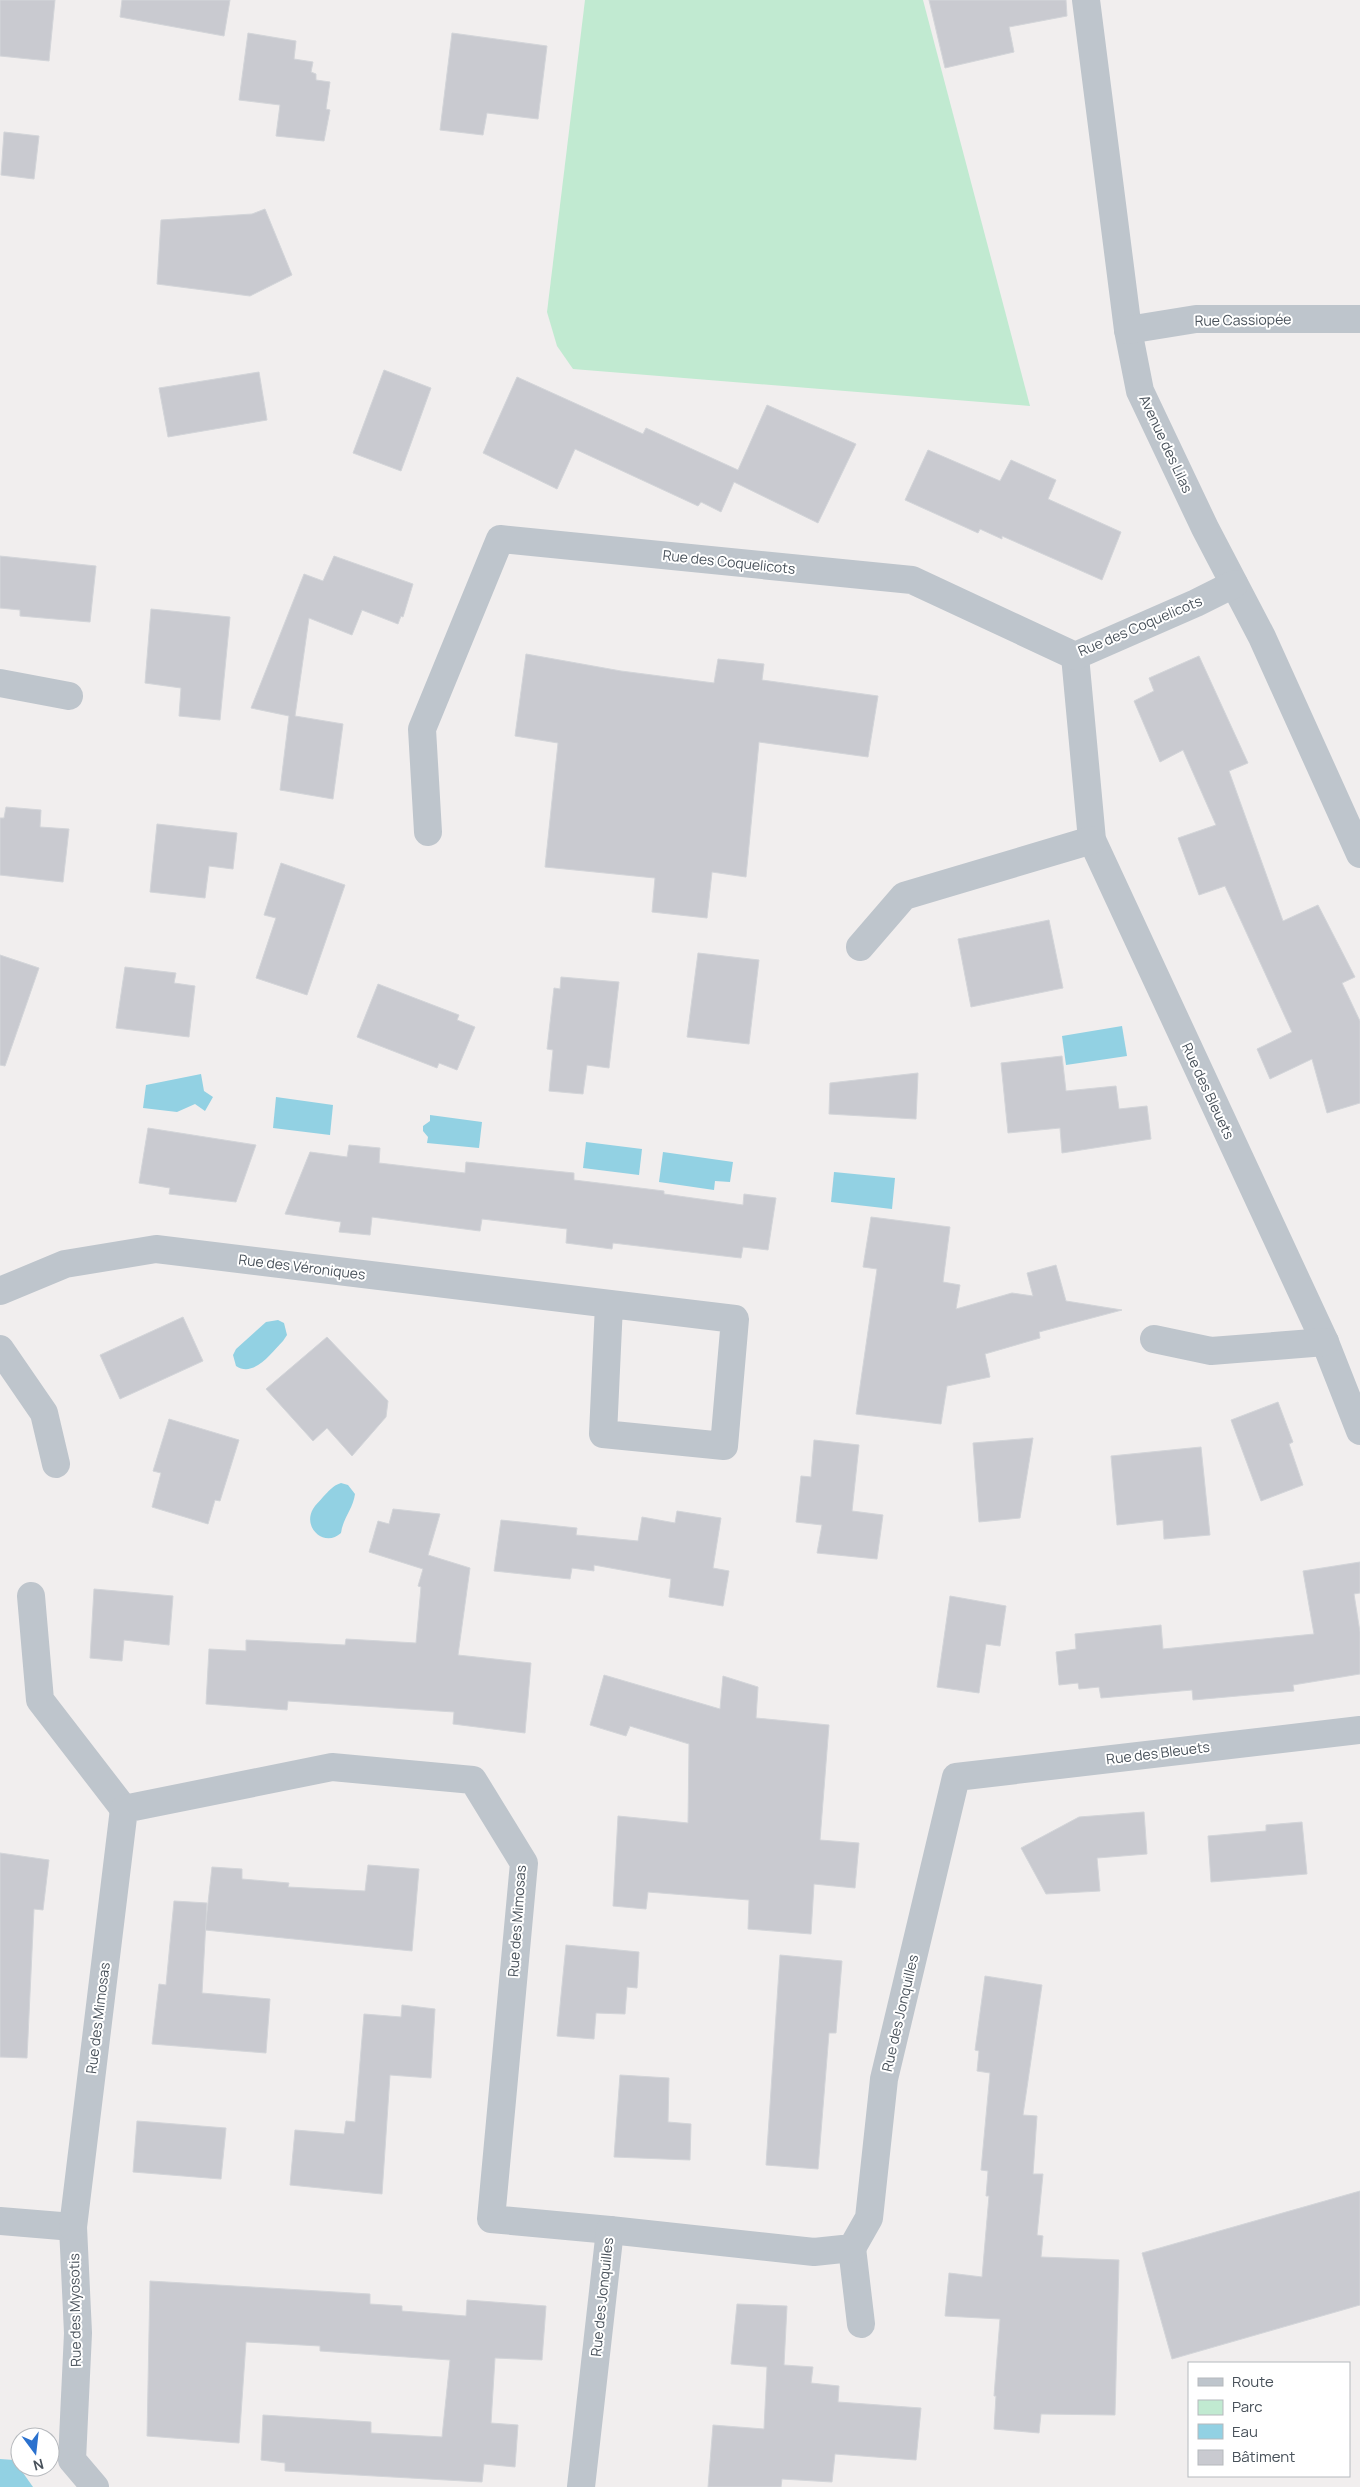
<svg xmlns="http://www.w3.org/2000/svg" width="1360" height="2487" font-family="Manrope,sans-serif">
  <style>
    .green { fill: #c1ead1 }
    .water { fill: #92d1e3 }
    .building { fill: #c9cad0; stroke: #d3d5d9 }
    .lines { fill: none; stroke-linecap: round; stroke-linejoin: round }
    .minor { stroke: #bec5cc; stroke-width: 28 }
    .labels { text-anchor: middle; stroke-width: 4; stroke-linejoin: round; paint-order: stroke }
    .street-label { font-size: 14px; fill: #48515a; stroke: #fff }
  </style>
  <rect width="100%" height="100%" fill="#f1eeee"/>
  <polygon class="green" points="585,0 923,0 1030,406 573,369 557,346 547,312"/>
  <g class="water">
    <polygon points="1122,1026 1127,1056 1066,1065 1062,1036"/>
    <polygon points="201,1074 204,1091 213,1097 205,1111 195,1104 177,1112 143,1108 146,1085"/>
    <polygon points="276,1097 333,1105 330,1135 273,1128"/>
    <polygon points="430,1115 482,1122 479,1148 427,1143 428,1137 423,1131 423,1126 430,1121"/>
    <polygon points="586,1142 642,1149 639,1175 583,1168"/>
    <polygon points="663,1152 733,1162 730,1182 715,1181 714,1190 659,1182"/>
    <polygon points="834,1172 895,1178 892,1209 831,1202"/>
    <path d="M278,1320L284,1323L287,1335L283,1341C271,1353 254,1378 236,1366L233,1355L236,1349L266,1322Z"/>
    <path d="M341,1483L348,1485L355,1494C353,1509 343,1518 341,1533C325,1548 302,1528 313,1509C315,1505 320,1501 323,1497C329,1491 332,1486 341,1483Z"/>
    <polygon points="0,2459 14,2460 33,2487 0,2487"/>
  </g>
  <g class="building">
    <polygon points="0,0 55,0 49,61 0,56"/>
    <polygon points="122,0 230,0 224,36 120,17"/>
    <polygon points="929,0 1066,0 1067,16 1009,27 1014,52 945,68"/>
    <polygon points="248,33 296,41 294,59 313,62 311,72 316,74 316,80 330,82 326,109 330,110 324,141 276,136 280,105 239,100"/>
    <polygon points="452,33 547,46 538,119 487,113 483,135 440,130"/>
    <polygon points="4,132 39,136 34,179 1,175"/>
    <polygon points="265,209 292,275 250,296 157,284 161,220 252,214"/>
    <polygon points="384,370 431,388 401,471 353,453"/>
    <polygon points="259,372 267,420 168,437 159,388"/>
    <polygon points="517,377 643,434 646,428 738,470 767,405 856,444 818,523 734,482 721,512 701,502 698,506 575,449 557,489 483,453"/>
    <polygon points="928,450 1000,481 1011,460 1056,480 1048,499 1121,532 1102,580 1002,536 1002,539 980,529 978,533 905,500"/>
    <polygon points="0,556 96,566 90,622 20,616 20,610 0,608"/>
    <polygon points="334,556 413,584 403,617 401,616 398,624 362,610 352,635 309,618 295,716 343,724 333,799 280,790 289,716 251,708 304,574 323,581"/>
    <polygon points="151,609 230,617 220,720 179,716 181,688 145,683"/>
    <polygon points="526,654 621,671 714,683 718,659 764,664 762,680 878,696 868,757 759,742 746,877 712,872 707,918 652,912 655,878 545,867 558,743 515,736"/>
    <polygon points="1199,656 1248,763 1229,771 1283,921 1318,905 1355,977 1342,983 1360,1021 1360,1103 1327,1113 1312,1059 1270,1079 1257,1049 1292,1032 1225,886 1199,895 1178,838 1216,825 1183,750 1160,762 1134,701 1154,691 1149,678"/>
    <polygon points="6,807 41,810 40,827 69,829 63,882 0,875 0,818 4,818"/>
    <polygon points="157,824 237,833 233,869 209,866 205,898 150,892"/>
    <polygon points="281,863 345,885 307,995 256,978 276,918 264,915"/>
    <polygon points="1049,920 1063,988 971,1007 958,939"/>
    <polygon points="698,953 759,960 749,1044 687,1037"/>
    <polygon points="0,955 39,968 5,1066 0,1065"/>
    <polygon points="125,967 176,973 174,983 195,986 189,1037 116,1028"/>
    <polygon points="561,977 619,982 609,1068 587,1065 583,1094 549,1091 553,1050 547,1049 554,988 560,989"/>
    <polygon points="378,984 459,1015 457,1020 475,1027 457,1070 439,1063 437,1068 357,1037"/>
    <polygon points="1062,1056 1066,1091 1116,1086 1119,1109 1147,1106 1151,1139 1062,1153 1060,1128 1008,1133 1001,1063"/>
    <polygon points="918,1073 916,1119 829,1114 830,1083"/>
    <polygon points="148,1128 256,1145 236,1202 169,1194 170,1188 139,1183"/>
    <polygon points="349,1145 380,1148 379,1163 465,1173 466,1162 574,1173 574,1180 664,1191 664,1194 743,1205 744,1194 776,1198 768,1250 743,1247 741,1258 613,1243 612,1249 566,1243 567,1229 482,1219 480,1231 372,1217 370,1235 339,1232 341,1222 285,1214 310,1152 347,1157"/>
    <polygon points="871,1217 950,1227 943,1282 960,1285 956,1309 1012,1293 1033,1296 1027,1273 1056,1265 1066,1301 1122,1310 1039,1332 1040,1338 985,1354 990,1377 947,1386 941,1424 856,1414 877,1269 863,1267"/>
    <polygon points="183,1317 203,1361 120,1399 100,1355"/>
    <polygon points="327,1337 388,1401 386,1417 352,1456 327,1428 313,1441 266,1389"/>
    <polygon points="1278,1402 1293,1442 1289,1444 1303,1485 1261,1501 1231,1420"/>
    <polygon points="169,1419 239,1440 220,1501 215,1500 208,1524 152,1507 161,1473 153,1471"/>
    <polygon points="1033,1438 1020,1518 979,1522 973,1443"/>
    <polygon points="814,1440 859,1445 852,1511 883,1515 877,1559 817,1553 822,1525 796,1522 801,1476 811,1477"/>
    <polygon points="1201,1447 1210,1535 1164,1539 1163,1520 1117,1525 1111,1456"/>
    <polygon points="393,1509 440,1514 428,1555 470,1568 458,1655 531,1663 525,1733 453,1724 454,1712 288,1701 287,1710 206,1704 209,1649 246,1651 246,1640 345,1645 346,1639 416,1643 421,1587 418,1586 423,1569 369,1552 378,1521 389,1524"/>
    <polygon points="677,1511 721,1518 713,1568 729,1571 723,1606 669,1597 671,1579 594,1565 594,1571 572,1568 570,1579 494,1571 501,1520 577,1528 576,1535 638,1541 642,1517 675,1523"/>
    <polygon points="1360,1562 1360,1593 1354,1594 1360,1632 1360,1674 1293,1685 1294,1691 1193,1700 1192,1690 1101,1698 1099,1687 1079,1689 1078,1683 1059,1685 1056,1652 1076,1649 1075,1634 1161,1625 1163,1649 1314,1634 1303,1571"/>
    <polygon points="94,1589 173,1596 169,1645 124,1640 122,1661 90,1658"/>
    <polygon points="950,1596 1006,1606 1000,1646 986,1644 979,1693 937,1687"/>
    <polygon points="604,1675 720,1709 723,1676 758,1687 756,1718 829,1725 820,1840 859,1843 855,1888 814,1884 811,1934 748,1929 749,1900 648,1892 646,1909 613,1906 618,1816 688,1823 689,1744 630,1726 626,1736 590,1725"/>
    <polygon points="1144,1812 1147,1854 1097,1858 1100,1891 1046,1894 1021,1848 1079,1817"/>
    <polygon points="1302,1822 1307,1874 1211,1882 1208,1836 1266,1831 1266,1825"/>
    <polygon points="0,1853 49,1860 43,1910 34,1909 27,2058 0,2057"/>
    <polygon points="368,1865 419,1869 412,1951 205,1930 212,1867 242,1869 242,1879 289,1883 288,1887 365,1891"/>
    <polygon points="174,1901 207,1903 202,1993 270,1999 266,2053 152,2044 159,1984 166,1985"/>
    <polygon points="566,1945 639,1952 637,1988 627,1987 625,2014 596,2013 594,2039 557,2036"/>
    <polygon points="780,1955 842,1961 836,2033 829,2033 818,2169 766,2165"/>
    <polygon points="985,1976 1042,1985 1023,2115 1037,2116 1033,2174 1043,2174 1037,2235 1043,2236 1041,2257 1119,2260 1115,2415 1041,2414 1039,2433 994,2429 996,2396 994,2396 1000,2319 945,2316 949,2273 982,2277 989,2196 986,2196 988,2171 981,2170 990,2073 977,2071 979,2051 975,2050"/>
    <polygon points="402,2005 435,2009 431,2078 390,2075 382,2194 290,2185 295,2130 344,2134 346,2121 355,2122 364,2014 401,2017"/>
    <polygon points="620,2075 669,2078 668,2122 691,2124 690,2160 614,2157"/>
    <polygon points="137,2121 226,2128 221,2179 133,2172"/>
    <polygon points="1360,2191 1360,2305 1172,2359 1142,2253"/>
    <polygon points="150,2281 370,2294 370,2304 402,2306 402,2311 466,2316 467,2300 546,2306 542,2360 495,2358 491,2423 518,2425 515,2467 484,2464 482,2482 285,2471 285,2463 261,2460 263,2415 371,2422 371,2433 442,2437 450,2360 320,2351 320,2346 246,2342 239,2443 147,2436"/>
    <polygon points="737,2304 787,2306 784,2365 813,2367 811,2383 839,2386 838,2402 921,2408 916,2460 835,2454 832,2482 782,2479 781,2487 708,2487 713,2425 764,2429 767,2367 731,2364"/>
  </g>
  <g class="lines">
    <g class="minor">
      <polyline points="1086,0 1128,330 1140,391 1205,528 1262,637 1360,854"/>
      <polyline points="1128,330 1196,319 1360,319"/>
      <polyline points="1075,656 1092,840 1325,1342 1360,1431"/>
      <polyline points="0,683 69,696"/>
      <polyline points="428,832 422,729 500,539 912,580 1075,656 1196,603 1234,584"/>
      <polyline points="860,947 904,896 1092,840"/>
      <polyline points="0,1291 65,1264 156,1249 735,1319 724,1446 603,1434 609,1305"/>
      <polyline points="1154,1339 1211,1351 1325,1342"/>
      <polyline points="0,1349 44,1413 56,1464"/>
      <polyline points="31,1596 40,1700 124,1809"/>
      <polyline points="0,2221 73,2227 78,2333 72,2460 95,2487"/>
      <polyline points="73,2227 124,1809 332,1767 473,1780 524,1863 491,2219 610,2230"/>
      <polyline points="852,2248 861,2324"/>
      <polyline points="581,2487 610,2230 814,2252 852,2248 869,2218 884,2079 956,1777 1360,1730"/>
    </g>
  </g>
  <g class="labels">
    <g class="street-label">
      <text transform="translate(1243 320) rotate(-1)" y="5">Rue Cassiopée</text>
      <text transform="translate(1166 444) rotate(65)" y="5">Avenue des Lilas</text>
      <text transform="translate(729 562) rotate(6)" y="5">Rue des Coquelicots</text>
      <text transform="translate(1140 626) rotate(-23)" y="5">Rue des Coquelicots</text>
      <text transform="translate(1208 1091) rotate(65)" y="5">Rue des Bleuets</text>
      <text transform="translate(302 1267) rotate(7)" y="5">Rue des Véroniques</text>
      <text transform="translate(1158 1753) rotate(-7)" y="5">Rue des Bleuets</text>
      <text transform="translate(517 1921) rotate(-86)" y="5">Rue des Mimosas</text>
      <text transform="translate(900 2013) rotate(-77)" y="5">Rue des Jonquilles</text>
      <text transform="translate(98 2018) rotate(-83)" y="5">Rue des Mimosas</text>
      <text transform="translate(602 2297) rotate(-84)" y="5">Rue des Jonquilles</text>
      <text transform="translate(75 2310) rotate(-91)" y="5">Rue des Myosotis</text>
    </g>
  </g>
  <rect x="1188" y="2362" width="162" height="115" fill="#ffffff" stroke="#b6b9bd"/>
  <rect x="1198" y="2378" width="25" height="8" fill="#bec5cc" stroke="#b6b9bd"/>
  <text x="1232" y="2387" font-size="15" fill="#48515a">Route</text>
  <rect x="1198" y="2400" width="25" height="15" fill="#c1ead1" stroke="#b6b9bd"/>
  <text x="1232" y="2412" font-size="15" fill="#48515a">Parc</text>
  <rect x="1198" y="2424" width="25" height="15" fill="#92d1e3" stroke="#b6b9bd"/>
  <text x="1232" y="2437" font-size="15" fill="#48515a">Eau</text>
  <rect x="1198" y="2450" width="25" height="15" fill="#c9cad0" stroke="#b6b9bd"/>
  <text x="1232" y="2462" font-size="15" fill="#48515a">Bâtiment</text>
  <g transform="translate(35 2452) rotate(165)"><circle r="24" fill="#ffffff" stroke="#b6b9bd"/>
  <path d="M0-4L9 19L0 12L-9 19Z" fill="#2b71ce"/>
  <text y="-8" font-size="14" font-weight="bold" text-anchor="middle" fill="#48515a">N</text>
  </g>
</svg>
